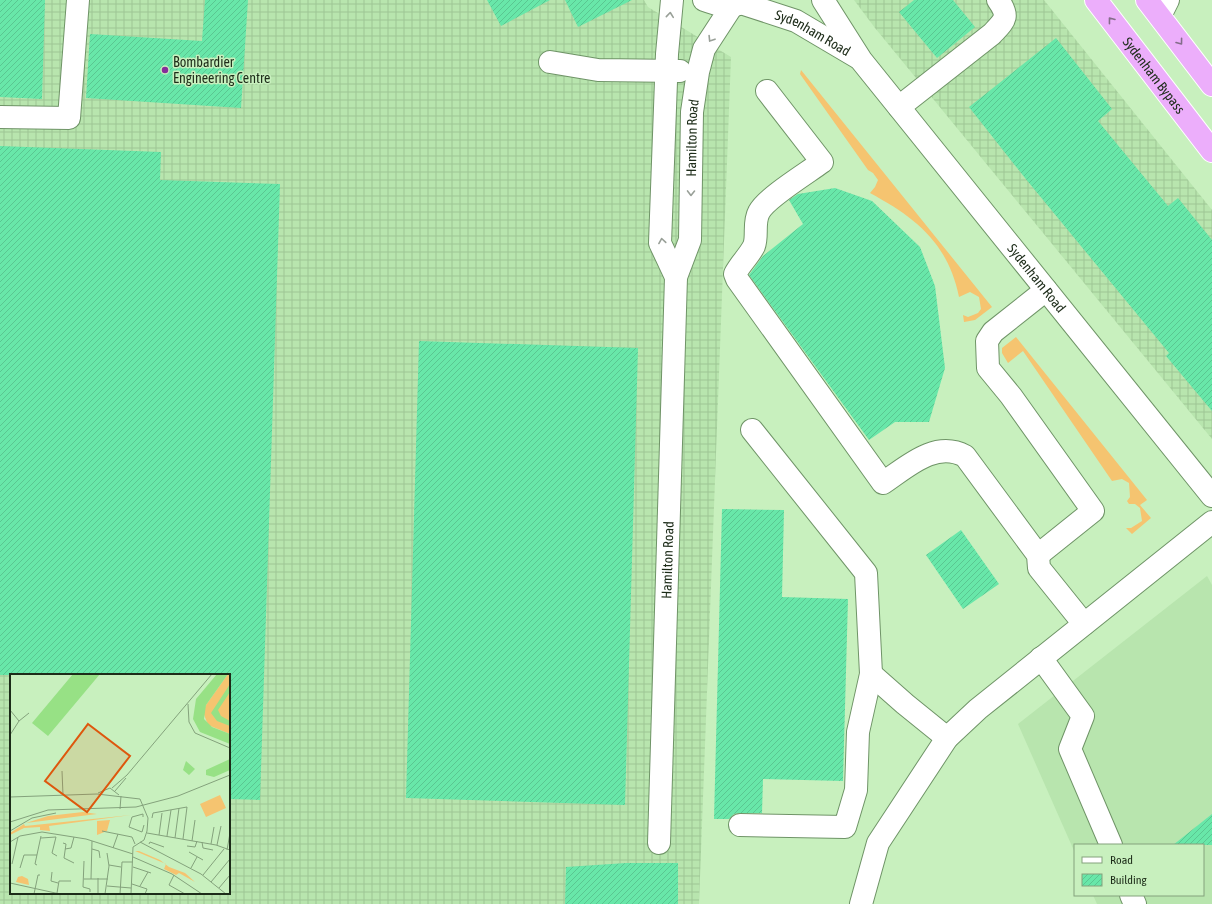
<svg xmlns="http://www.w3.org/2000/svg" width="1212" height="904" font-family="'Asap Condensed',sans-serif">
  <style>
    .built { fill: #b8e5ae }
    .industrial { fill: url(#industrial-grid); fill-rule: evenodd }
    .grass { fill: #f5c470 }
    .building { fill: url(#building-hatch) }
    .lines { fill: none; stroke-linecap: round; stroke-linejoin: round }
    .minor-casing { stroke: #6f9467; stroke-width: 24 }
    .highway-casing { stroke: #fff; stroke-width: 24 }
    .minor { stroke: #fff; stroke-width: 22 }
    .highway { stroke: #ecaefb; stroke-width: 22 }
    .oneway { stroke: #99a098 }
    .oneway2 { stroke: #846d8a }
    .poi-dot { fill: #862d9a; stroke: #c8f0be; stroke-width: 1.5 }
    .labels { text-anchor: middle; stroke-width: 3; stroke-linejoin: round; paint-order: stroke }
    .street-label { font-size: 14px; fill: #1d2c19; stroke: #c8f0be }
    .poi-label { font-size: 14px; fill: #1d2c19; stroke: #c8f0be; text-anchor: start }
    .inset-road { fill: none; stroke: #84a27c; stroke-width: 1 }
    .view { fill: #de570d; fill-opacity: 0.15; stroke: #de570d; stroke-width: 2 }
    .inset-edge { fill: none; stroke: #1d2c19; stroke-width: 2 }
  </style>
  <defs>
    <pattern id="industrial-grid" width="8" height="8" patternUnits="userSpaceOnUse"><rect width="8" height="8" fill="#b8e5ae"/><path d="M0 4h8M4 0v8" fill="none" stroke="#9ec595"/></pattern>
    <pattern id="building-hatch" width="6" height="6" patternUnits="userSpaceOnUse"><rect width="6" height="6" fill="#68e7a9"/><path d="M-1 1l2-2M0 6l6-6M5 7l2-2" fill="none" stroke="#5ac691"/></pattern>
  </defs>
  <rect width="100%" height="100%" fill="#c8f0be"/>
  <polygon class="built" points="1207,576 1212,585 1212,904 1097,904 1093,895 1203,895 1203,845 1075,845 1075,853 1018,724"/>
  <g class="industrial">
    <path d="M0,0H644L648,7L731,57L699,904H0ZM11,675H229V893H11Z"/>
    <polygon points="854,0 1044,0 1212,210 1212,439 875,28"/>
  </g>
  <g class="grass">
    <path d="M801,70L992,307L975,320L964,322L963,315L968,317L978,313L981,309L979,297L970,292L959,297C948,243 916,218 870,193L875,187L878,180L873,173L868,170L800,74Z"/>
    <polygon points="1016,337 1147,500 1140,505 1151,518 1132,534 1126,528 1131,528 1142,521 1140,508 1135,504 1129,504 1127,501 1130,497 1129,483 1122,479 1112,481 1023,351 1008,363 1002,353 1002,348"/>
  </g>
  <g class="building">
    <polygon points="0,0 45,0 42,99 0,97"/>
    <polygon points="205,0 248,0 241,108 86,98 90,34 202,41"/>
    <polygon points="487,0 550,0 501,26"/>
    <polygon points="565,0 632,0 578,27"/>
    <polygon points="914,0 953,0 975,27 937,58 899,12"/>
    <polygon points="1056,38 1112,109 1098,121 1168,206 1178,198 1212,240 1212,411 1166,356 1169,353 1025,178 969,107"/>
    <polygon points="0,146 161,152 160,180 280,184 260,800 229,799 229,675 0,675"/>
    <polygon points="835,188 872,201 920,247 935,286 945,368 929,422 895,422 869,440 749,275 763,256 803,224 789,200 798,194"/>
    <polygon points="419,341 638,348 625,805 406,798"/>
    <polygon points="722,509 784,510 782,597 848,599 843,781 763,779 762,813 740,813 734,814 729,819 714,819"/>
    <polygon points="961,530 999,584 963,609 926,555"/>
    <polygon points="1212,814 1212,845 1173,845"/>
    <polygon points="626,863 678,863 678,904 565,904 566,867"/>
  </g>
  <g class="lines">
    <g class="minor-casing">
      <g id="minor">
        <polyline points="672,0 667,54 660,243 676,277"/>
        <path d="M704,0C715,4 733,10 743,1"/>
        <path id="s1" d="M823,0L861,60L1212,496"/>
        <path id="s2" d="M741,3L796,21L857,57"/>
        <polyline points="1160,16 1168,0"/>
        <polyline points="550,62 598,70 680,71"/>
        <path d="M767,91L822,162C807,173 766,198 759,212C753,223 758,236 754,246C749,256 740,264 735,274L737,279L883,483C907,467 935,440 965,456L1038,555L1039,568L1084,624"/>
        <path d="M899,107L992,34C1005,20 1010,17 998,0"/>
        <polyline points="0,117 69,118 78,0"/>
        <polyline points="1038,555 1093,511 1011,396 988,368 987,341 993,332 1046,290"/>
        <polyline points="1041,658 1083,716 1070,749 1111,845"/>
        <polyline points="871,674 905,704 947,738"/>
        <polyline points="740,825 845,827 856,790 858,732 871,674 866,573 752,430"/>
        <path id="s3" d="M659,843L676,277L690,240L692,112L698,72L704,49L732,6"/>
        <polyline points="1131,895 1135,904"/>
        <polyline points="861,904 878,843 947,738 978,709 1212,522"/>
      </g>
    </g>
    <g class="highway-casing">
      <g id="highway">
        <path id="s4" d="M1096,0L1212,151"/>
        <polyline points="1147,0 1212,85"/>
      </g>
    </g>
    <use href="#minor" class="minor"/>
    <use href="#highway" class="highway"/>
  </g>
  <defs><path id="oneway-chevron" d="M-2-3.5L2.5 0L-2 3.5" fill="none" stroke-width="1.6" stroke-linecap="round" stroke-linejoin="round"/></defs>
  <g class="oneway">
    <use href="#oneway-chevron" transform="translate(670 15) rotate(-84)"/>
    <use href="#oneway-chevron" transform="translate(711 39) rotate(122)"/>
    <use href="#oneway-chevron" transform="translate(691 193) rotate(91)"/>
    <use href="#oneway-chevron" transform="translate(662 241) rotate(-99)"/>
  </g>
  <g class="oneway2">
    <use href="#oneway-chevron" transform="translate(1111 20) rotate(-128)"/>
    <use href="#oneway-chevron" transform="translate(1180 42) rotate(53)"/>
  </g>
  <circle class="poi-dot" cx="165" cy="70" r="4"/>
  <g class="labels">
    <g class="street-label">
      <text dy="5" stroke="none"><textPath href="#s2" startOffset="78">Sydenham Road</textPath></text>
      <text dy="5" stroke="none"><textPath href="#s4" startOffset="95">Sydenham Bypass</textPath></text>
      <text dy="5" stroke="none"><textPath href="#s3" startOffset="708">Hamilton Road</textPath></text>
      <text dy="5" stroke="none"><textPath href="#s1" startOffset="351">Sydenham Road</textPath></text>
      <text dy="5" stroke="none"><textPath href="#s3" startOffset="283">Hamilton Road</textPath></text>
    </g>
    <g class="poi-label">
      <text x="173" y="67">Bombardier<tspan x="173" dy="16">Engineering Centre</tspan></text>
    </g>
  </g>
  <g transform="translate(10 674)">
    <rect width="220" height="220" fill="#c8f0be"/>
    <path d="M210,121L216,134L196,143L190,130ZM100,146L97,157L87,161V147ZM125,177H129L150,186L159,193L175,199L185,208L169,199L166,201L154,195L156,190Z" fill="#f5c470"/>
    <path d="M73,138L87,140L16,149L38,142ZM121,141L39,152L40,157L30,156V153L14,154L0,161V166V159L14,150L15,152Z" fill="#f5c470"/>
    <path d="M218,0H220V60L198,51L193,38L196,31ZM12,202L18,205L19,211L6,208L8,203Z" fill="#f5c470"/>
    <path d="M63,0H90L38,62L22,49ZM207,0H218L196,31L194,45L202,53L220,60V70L190,58L183,45L186,25ZM220,10V18L208,36L211,42L220,47V52L207,47L201,39ZM220,85V96L204,103L196,101V96ZM176,87L185,95L179,101L173,96Z" fill="#97e185"/>
    <path class="inset-road" d="M178,30L179,48L185,59L220,74M0,36L9,47L0,61M9,47L19,39M52,97L53,121M102,114L117,101L202,0M105,117L116,104M88,119L100,114L109,121M0,123L87,120L130,125L138,144L137,157L134,166L123,173L121,220M110,135L111,122M133,143V140L122,143L119,153L132,158L134,151M142,144L143,139L177,133L173,165M0,148L38,136L126,133L168,122L220,101M0,157L22,144L46,139M92,157L122,163L125,170M137,159L206,171L220,176M149,161L152,139M157,162L161,136M31,164L46,163L42,179L47,182M165,164L169,134M182,167L185,146M0,168L10,162L32,158L76,165L123,180M130,168L191,200L216,220M192,168L193,174L203,176M53,169L56,170L54,184L64,189M139,170L140,168L154,173M201,170L204,153M207,171L211,152M177,172L185,173L187,167M103,174L108,160M55,175L61,174L64,163M82,175L89,177L90,184M217,176L220,159M179,178L193,186M123,183L162,200L192,220M74,187L73,213L80,215V218M2,190L8,163M27,191L25,190L31,162M99,191L111,193M123,193L141,199M10,194L14,181H27M181,194L187,183M42,198L41,207L48,209M164,201L159,211L175,220M193,201L214,175M74,205H98M81,205L82,167M201,208L220,185M0,209L50,220M122,210L137,215L135,220M97,212L121,214M130,212L138,198M209,214L220,201M47,219L49,207H61M24,220L28,201H30M88,220V204M95,220L99,192L97,179M110,220L112,188H123"/>
    <path class="view" d="M78,50L120,82L77,138L35,107Z"/>
    <rect width="220" height="220" class="inset-edge"/>
  </g>
  <rect x="1074" y="844" width="130" height="52" fill="#c8f0be" stroke="#84a27c"/>
  <rect x="1082" y="857" width="20" height="6" fill="#ffffff" stroke="#84a27c"/>
  <text x="1110" y="864" font-size="12" fill="#1d2c19">Road</text>
  <rect x="1082" y="874" width="20" height="12" fill="url(#building-hatch)" stroke="#84a27c"/>
  <text x="1110" y="884" font-size="12" fill="#1d2c19">Building</text>
</svg>
